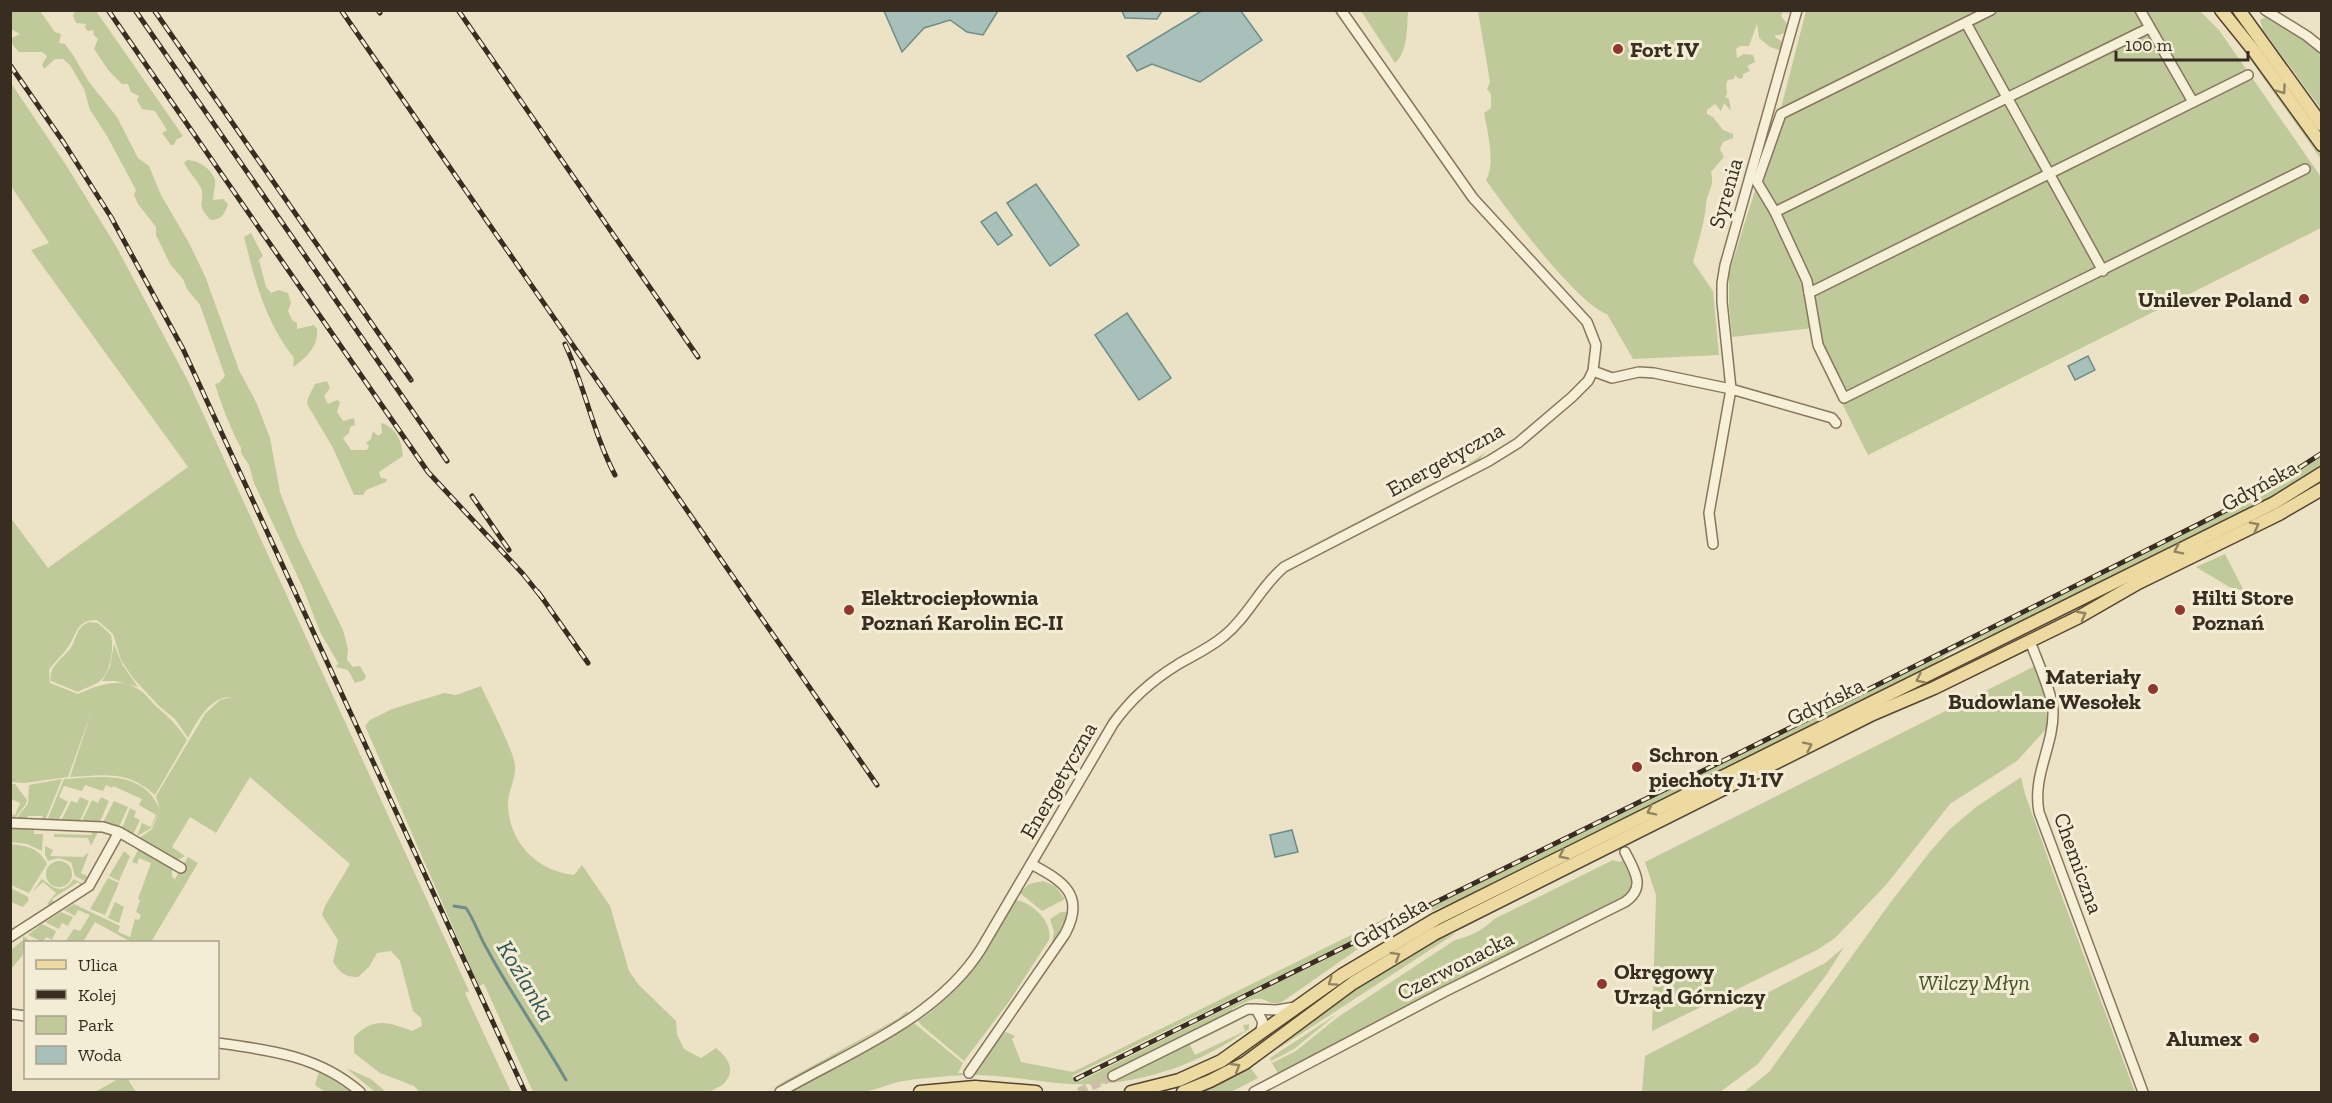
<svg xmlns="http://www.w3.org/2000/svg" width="2332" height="1103" font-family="'Zilla Slab',serif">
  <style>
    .green { fill: #c0c99a }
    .water { fill: #a7c0ba; stroke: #6e8d88; stroke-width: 1.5 }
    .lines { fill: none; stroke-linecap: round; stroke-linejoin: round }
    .stream { stroke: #6e8d88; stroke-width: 3 }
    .minor-tunnel { stroke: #c8bfa5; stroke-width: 9; stroke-dasharray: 9 4.5; stroke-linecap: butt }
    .minor-casing { stroke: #86765d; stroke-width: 12 }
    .major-casing { stroke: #544431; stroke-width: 15 }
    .minor { stroke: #f7f0d9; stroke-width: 9 }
    .major { stroke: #ecdaa0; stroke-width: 12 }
    .rail-casing { stroke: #372d20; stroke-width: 5 }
    .rail { stroke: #f4edd5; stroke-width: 3; stroke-dasharray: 9; stroke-linecap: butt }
    .oneway { stroke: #928460 }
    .poi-dot { fill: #913730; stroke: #f4edd5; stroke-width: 2 }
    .labels { text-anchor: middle; stroke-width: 6; stroke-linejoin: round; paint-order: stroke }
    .poi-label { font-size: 22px; font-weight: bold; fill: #372d20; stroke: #f4edd5; text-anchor: start }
    .street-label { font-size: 22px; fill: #372d20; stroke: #f4edd5 }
    .park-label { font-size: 22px; font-style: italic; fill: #445228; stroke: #f4edd5 }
    .water-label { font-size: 24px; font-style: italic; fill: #305656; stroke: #f4edd5 }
  </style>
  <rect width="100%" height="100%" fill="#ece3c6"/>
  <g class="green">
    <path d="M10,11H40L55,32L61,34L59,43L65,44L73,55L89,82L117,117L138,158L149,166L161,195L189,243L205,276L239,370L257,404L270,438L280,492L297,536L343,630L348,649L347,660L353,667L360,666L366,677L364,680L355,683L348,670L336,667L338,663L320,632L303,588L254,483L249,465L241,453V448C230,427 222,407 215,384L219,383L225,376L200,305L187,289L183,279L170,264L156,235V227L138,204L134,195L136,190L107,136L90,110L84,89L70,65L63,59H55L44,69L42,65L47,56L42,52H19L12,44V38L20,34L11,29Z"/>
    <polygon points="75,11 96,11 183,136 176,140 174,145 171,145 162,133 167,130 155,111 142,109 137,100 139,96 131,92 128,84 122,84 109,71 94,49 98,39 93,34 94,30 88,31 85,28 86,24 76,23 73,16"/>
    <path d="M1361,11H1408C1407,26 1408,52 1395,63Z"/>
    <path d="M1478,11H1791L1788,13L1783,12L1781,16L1788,25C1788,32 1782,36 1775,35L1776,38L1784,42L1782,51L1770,47L1759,38L1757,24L1749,46H1740L1736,49L1737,58L1744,54L1753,55L1755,62L1747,66L1750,71L1743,74V78L1739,79L1735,75L1734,79L1728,80C1725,85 1727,88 1727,94L1725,97L1729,99L1731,111L1724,103L1721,111L1715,104L1707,110V114L1713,117L1723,130L1733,134V138L1723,142L1720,149L1724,157L1711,172C1715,187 1707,191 1706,205C1704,224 1698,243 1693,262L1713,291L1719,355L1633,359L1607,314C1578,305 1505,208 1486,180C1496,164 1487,129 1484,113L1491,108V94L1487,89L1490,82Z"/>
    <polygon points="1806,11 2200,11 2219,30 2321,177 2321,228 1868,455 1817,354 1813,328 1732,337 1729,306 1729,273 1781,108"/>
    <polygon points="2212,11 2248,52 2321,155 2321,159 2237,41"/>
    <polygon points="2267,16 2291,28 2321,51 2321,109 2263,30 2260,20"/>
    <path d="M11,83L66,165L116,246L189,383L469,991L465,993L511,1092H420L414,1086L380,1073L354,1053V1037C374,1017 387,1022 412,1031L422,1026L421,1018L413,1011L400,961L391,951L377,953L369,967L358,977C345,977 340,973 333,962L338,940L322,915L325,906L350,864L250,777L216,833L190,817L172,847L185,856L176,861L137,840L152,829L160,811L151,828L137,836L142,823L151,827L156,815L139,805L142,799L113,786L112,788L106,785L103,791L85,785L82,791L64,786L59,797L68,802L57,823H46L64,779C99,777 144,769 160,810L156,796L205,714L220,700L232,697C210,696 197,721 188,738L175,719L159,706L133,678L121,660L113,634L97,620C76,620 78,633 68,647C62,656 55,661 49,670L50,683L78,694C98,685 121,676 141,691C148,696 152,703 158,708C171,719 177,725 187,740L155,795C128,770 104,775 70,777L92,710L68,777L25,783L11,782L10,517L48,568L188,467L31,250L49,243L11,186Z"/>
    <path d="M187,160C198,160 212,169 215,180C216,185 213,194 213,200L223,199L228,204C225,214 221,220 211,220C194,204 206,201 201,188C196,179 189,172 184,163Z"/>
    <path d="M251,233L263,256L259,260L266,287L271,293L279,290L288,293L291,303L288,311L292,320L297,323V329L314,325L317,329C319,346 306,358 293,367L294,358C265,321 255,281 244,237Z"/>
    <path d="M327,381L330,388L324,396L328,404L337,400L340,402L337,412L343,421L354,418L355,425L350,427L349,433L343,438L351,450H367L369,446L366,443L371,439L373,431L378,436L382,433L381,423C396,427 402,441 403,456L379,472L381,478L387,479L386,482L366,490L363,495H354L333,448L307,404L308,398L315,384Z"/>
    <polygon points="1486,452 1477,462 1279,562 1464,467"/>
    <path d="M2321,456V466L2273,497L2001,633L2000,631C1982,640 1967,643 1948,654C1940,659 1937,664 1929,668L1474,893L1381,933L1282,1002C1273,1005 1270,1002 1262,999C1252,997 1241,1005 1232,1009L1233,1012L1109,1074L1117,1079L1237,1019L1238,1021L1190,1045L1195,1055L1245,1031L1243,1025L1249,1024V1029C1193,1069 1126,1090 1056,1083C1026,1080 997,1074 966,1075C944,1076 920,1078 898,1082C887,1085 875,1090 863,1092C843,1096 812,1092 791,1092L914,1023L963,1063L958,1073H975L1002,1034L1006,1032L1015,1036L1012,1039L1021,1062L1073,1072L1390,916L1393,921L1072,1076L1080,1081L2221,515L2280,484Z"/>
    <polygon points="2225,554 2243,589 2242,590 2231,588 2196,567"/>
    <path d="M89,622L98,623L111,635C114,649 111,671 100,681C94,686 84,688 78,692L51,681C48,667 62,659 70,649C77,639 76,627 89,622Z"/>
    <polygon points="114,644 122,664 138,687 115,681 102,681 110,667"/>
    <polygon points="2035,666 2045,698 2048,727 2017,761 1950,804 1886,885 1835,938 1817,950 1652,1031 1656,895 1645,862"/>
    <polygon points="1159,668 1131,695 1111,718 1046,828 1110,717 1130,694"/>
    <path d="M481,686C488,702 515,752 515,767C516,779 508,791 508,803C508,842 537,871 574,875L582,865L610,906L629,971L638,984L676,1021L677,1034L684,1049L701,1058L716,1048C726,1056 736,1068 726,1081C723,1086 714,1089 709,1092H533L484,984L479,986L469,964L365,726L370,720L392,709L444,693L456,695Z"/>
    <polygon points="2021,777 2025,794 2055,878 2135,1092 1744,1092 1769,1072 1890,903 1929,853 1950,829 1976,807"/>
    <polygon points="62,779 44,823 40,823 43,816 28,816 24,822 13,822 28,804 29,785"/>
    <polygon points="11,784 15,784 27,800 26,804 12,822 11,814 15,815 20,803 11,799"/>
    <polygon points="80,797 89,801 79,823 60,823 71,801 77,803"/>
    <polygon points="101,797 109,801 99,824 81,823 92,800 98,803"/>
    <polygon points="114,801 128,807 118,829 102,824"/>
    <polygon points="130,808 136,811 134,817 140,820 132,837 121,831"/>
    <polygon points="10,827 34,827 34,834 43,834 42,851 27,844 11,842"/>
    <polygon points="92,829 102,830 100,833 98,832 91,846 88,838 54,837 54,834 92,835"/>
    <path d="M11,844C27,846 39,848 47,864L29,893L11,885Z"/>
    <polygon points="45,846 53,850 50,856 83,857 89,852 81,873 89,877 86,882 75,876 71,862 59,858 48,861 45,855"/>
    <polygon points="139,848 172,868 172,877 175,879 188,857 198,863 151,942 131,942 95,922 83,942 65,942 74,929 80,931 90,915 78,910 75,916 64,910 74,904 120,926 118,932 130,937 135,919 139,920 141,915 136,912 140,900 138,899 151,863 139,858 137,864 132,862"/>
    <polygon points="124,851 130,856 119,881 109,876"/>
    <path d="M1613,860L1619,862L1623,860C1631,873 1637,886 1624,897L1452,983L1279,1075L1272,1063L1296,1051L1338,1017L1455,940C1469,937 1485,929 1494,919Z"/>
    <circle cx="59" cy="874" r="13"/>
    <polygon points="108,878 119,883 105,915 90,909"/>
    <path d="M42,879C54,888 62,896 74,879L85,885L82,887L78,882L52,899L55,904L51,906L47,904L56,893L43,882L32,892Z"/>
    <polygon points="1043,881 1055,886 1065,899 1042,911 1020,893 1029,884"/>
    <polygon points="11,888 28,897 29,900 23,907 11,902"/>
    <path d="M1016,900C1033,903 1053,922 1049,940L1008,1003L964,1061L921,1025L918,1021C968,987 986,951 1016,900Z"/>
    <polygon points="115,902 124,907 119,923 108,918"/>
    <polygon points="61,912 73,917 68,926 62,923 59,929 45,922"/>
    <polygon points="1067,912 1064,925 1052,944 1054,932 1050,919 1061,912"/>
    <polygon points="42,924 56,931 52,940 46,937 43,942 28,935"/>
    <path d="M1456,933L1250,1067L1258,1078L1231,1092H1199C1244,1074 1279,1043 1318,1014C1359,983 1407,951 1456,933Z"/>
    <polygon points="23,936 29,940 26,942 22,956 11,969 11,950 23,940"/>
    <polygon points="1844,947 1827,974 1758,1064 1720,1092 1642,1092 1645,1056 1825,963"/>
    <polygon points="907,1011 908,1014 813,1068 765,1092 899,1018"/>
    <polygon points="1337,1014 1294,1049 1271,1061 1270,1058"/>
    <polygon points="346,1068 371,1079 386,1092 375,1092"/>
    <polygon points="319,1071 351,1092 325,1092 315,1085"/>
    <polygon points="120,1078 127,1078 136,1092 95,1092"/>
  </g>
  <g class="water">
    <polygon points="1203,10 1241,11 1262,40 1200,82 1152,64 1137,71 1127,56"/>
    <polygon points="884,11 998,11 983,35 967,32 950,20 924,28 902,52"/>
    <polygon points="1122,11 1162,11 1157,19 1125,18"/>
    <polygon points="1036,184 1079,245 1050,266 1007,203"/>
    <polygon points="996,212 1012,235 998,245 981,222"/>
    <polygon points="1127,313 1171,378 1139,400 1095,335"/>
    <polygon points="2088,356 2095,370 2075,380 2068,366"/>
    <polygon points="1292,830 1298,852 1275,857 1270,835"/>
  </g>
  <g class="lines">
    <path class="stream" d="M454,906L466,908C475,921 479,936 487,949C511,994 541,1036 566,1080"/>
    <polyline class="minor-tunnel" points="1079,1092 1113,1076"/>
    <g class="minor-casing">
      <g id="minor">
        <polyline points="1991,10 1781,114 1757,182 1775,212 1807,281 1818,345 1844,398 2305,169"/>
        <polyline points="2140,10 2193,102"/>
        <polyline points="2265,10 2307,36 2322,48"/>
        <polyline points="1966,23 2103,271"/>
        <polyline points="1775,212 2149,28"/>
        <polyline points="1809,293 2248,75"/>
        <polyline points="1593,371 1612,378 1639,372 1654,373 1731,389 1832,418 1836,423"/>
        <polyline points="1713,544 1709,513 1731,389 1722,302 1722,283 1725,265 1797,10"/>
        <path d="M2030,641C2036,658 2053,695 2053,711C2054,746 2032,775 2039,812L2143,1092"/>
        <polyline points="10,823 103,827 119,832 181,868"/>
        <polyline points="10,937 89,886 119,832"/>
        <polyline points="1256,1009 1263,1022 1260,1034"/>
        <polyline points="10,1014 26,1016"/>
        <path d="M218,1043C270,1050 319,1056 360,1092"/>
        <path d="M969,1073L1065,934C1086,895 1063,881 1031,864"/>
        <polyline points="1113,1076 1248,1009 1277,1010 1295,1007"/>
        <path d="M780,1092C849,1052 937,1019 981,949L1113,724C1130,700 1151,681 1177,665C1192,656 1210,648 1224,636C1248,617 1260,587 1284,567L1489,461L1518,443L1572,397L1588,381L1593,371L1596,345L1587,322L1473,198L1341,10"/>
        <path d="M1254,1092L1444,992L1625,902C1647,887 1634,870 1625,852"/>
      </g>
    </g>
    <g class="major-casing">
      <g id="major">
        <polyline points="2221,10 2254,51 2322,145"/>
        <polyline points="2239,10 2322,125"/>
        <polyline points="920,1092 975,1087 1036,1092"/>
        <polyline points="1131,1092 1179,1080 1221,1061 1342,975 1436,919 2274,503 2322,473"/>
        <polyline points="1183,1092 1210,1081 1245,1063 1353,983 1434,934 1873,714 1934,688 2079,617 2138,583 2279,514 2322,489"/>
      </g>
    </g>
    <use href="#minor" class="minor"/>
    <use href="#major" class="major"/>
    <g class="rail-casing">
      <g id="rail">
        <polyline points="108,10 428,472 523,574 543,599"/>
        <polyline points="135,10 447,461"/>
        <polyline points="154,10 411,380"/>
        <polyline points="341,10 877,785"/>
        <polyline points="378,10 380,13"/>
        <polyline points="458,10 698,357"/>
        <polyline points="10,65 64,143 111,217 183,349 525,1092"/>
        <path d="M565,344C585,387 593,433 615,475"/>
        <polyline points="472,496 509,550"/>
        <polyline points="538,592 588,663"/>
        <polyline points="1076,1079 1859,694 2201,523 2264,491 2322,453"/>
      </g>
    </g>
    <use href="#rail" class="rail"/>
  </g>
  <defs><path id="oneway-chevron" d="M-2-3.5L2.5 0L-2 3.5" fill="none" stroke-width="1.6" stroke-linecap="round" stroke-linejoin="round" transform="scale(1.5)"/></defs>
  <g class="oneway">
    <use href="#oneway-chevron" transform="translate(2282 90) rotate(55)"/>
    <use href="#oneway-chevron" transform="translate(2255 526) rotate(-27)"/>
    <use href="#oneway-chevron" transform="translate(2178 550) rotate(154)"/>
    <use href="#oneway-chevron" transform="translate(2082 615) rotate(-28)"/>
    <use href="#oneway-chevron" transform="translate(1920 679) rotate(155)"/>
    <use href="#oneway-chevron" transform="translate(1808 746) rotate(-26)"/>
    <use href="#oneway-chevron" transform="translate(1651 811) rotate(154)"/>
    <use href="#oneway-chevron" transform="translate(1563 855) rotate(153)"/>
    <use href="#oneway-chevron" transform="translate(1396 956) rotate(-31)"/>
    <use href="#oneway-chevron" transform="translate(1332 982) rotate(145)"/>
    <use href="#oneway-chevron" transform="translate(1236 1067) rotate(-30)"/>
  </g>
  <g class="poi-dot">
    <circle cx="1618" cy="49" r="6"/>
    <circle cx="2304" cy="299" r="6"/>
    <circle cx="849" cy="610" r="6"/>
    <circle cx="2180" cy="610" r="6"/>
    <circle cx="2153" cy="689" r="6"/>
    <circle cx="1637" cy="767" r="6"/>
    <circle cx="1602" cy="984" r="6"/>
    <circle cx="2254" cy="1038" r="6"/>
  </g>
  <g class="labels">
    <g class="poi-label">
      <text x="1630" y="57">Fort IV</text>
      <text x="2292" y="307" text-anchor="end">Unilever Poland</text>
      <text x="861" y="605">Elektrociepłownia<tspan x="861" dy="25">Poznań Karolin EC-II</tspan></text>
      <text x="2192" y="605">Hilti Store<tspan x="2192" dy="25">Poznań</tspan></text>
      <text x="2141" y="684" text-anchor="end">Materiały<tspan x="2141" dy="25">Budowlane Wesołek</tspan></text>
      <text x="1649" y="762">Schron<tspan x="1649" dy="25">piechoty J1 IV</tspan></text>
      <text x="1614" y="979">Okręgowy<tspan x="1614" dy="25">Urząd Górniczy</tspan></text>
      <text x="2242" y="1046" text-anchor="end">Alumex</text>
    </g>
    <g class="street-label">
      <text transform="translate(1725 193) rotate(-74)" y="8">Syrenia</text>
      <text transform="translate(1445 459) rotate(-29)" y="8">Energetyczna</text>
      <text transform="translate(2259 485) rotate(-29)" y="8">Gdyńska</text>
      <text transform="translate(1825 701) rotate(-26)" y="8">Gdyńska</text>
      <text transform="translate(1058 780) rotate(-60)" y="8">Energetyczna</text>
      <text transform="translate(2079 863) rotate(70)" y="8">Chemiczna</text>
      <text transform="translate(1390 922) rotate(-30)" y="8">Gdyńska</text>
      <text transform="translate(1455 965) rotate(-27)" y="8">Czerwonacka</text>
    </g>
    <g class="park-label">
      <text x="1974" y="990">Wilczy Młyn</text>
    </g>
    <g class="water-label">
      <text transform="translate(526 981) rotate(59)" y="8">Koźlanka</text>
    </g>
  </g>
  <rect width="2332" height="1103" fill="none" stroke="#372d20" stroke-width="24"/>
  <rect x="24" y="941" width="195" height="138" fill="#f4edd5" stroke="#a8a08d" stroke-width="1.5"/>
  <rect x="36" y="960" width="30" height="9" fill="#ecdaa0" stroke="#a8a08d" stroke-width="1.5"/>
  <text x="78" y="971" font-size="18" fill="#372d20">Ulica</text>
  <rect x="36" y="990" width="30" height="9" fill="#372d20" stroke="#a8a08d" stroke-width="1.5"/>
  <text x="78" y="1001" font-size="18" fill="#372d20">Kolej</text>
  <rect x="36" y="1016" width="30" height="18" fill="#c0c99a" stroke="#a8a08d" stroke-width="1.5"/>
  <text x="78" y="1031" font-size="18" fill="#372d20">Park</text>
  <rect x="36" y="1046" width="30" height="18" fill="#a7c0ba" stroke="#a8a08d" stroke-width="1.5"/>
  <text x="78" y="1061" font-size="18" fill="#372d20">Woda</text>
  <path d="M2116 51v9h132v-9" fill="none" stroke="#372d20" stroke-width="3"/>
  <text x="2125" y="51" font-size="18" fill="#372d20" stroke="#f4edd5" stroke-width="4.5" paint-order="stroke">100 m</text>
</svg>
